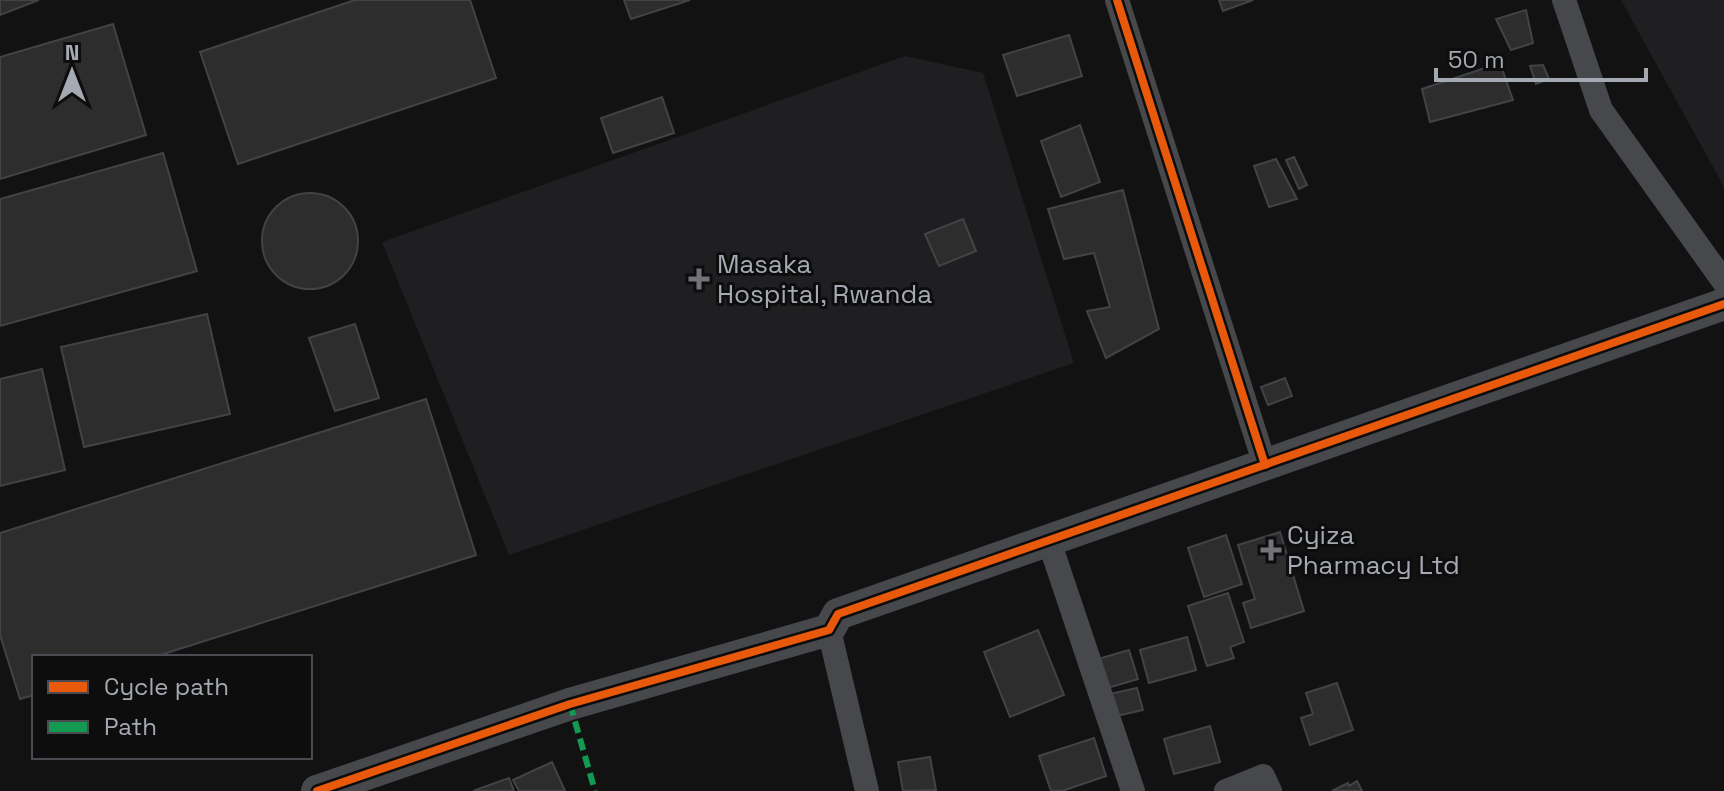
<svg xmlns="http://www.w3.org/2000/svg" width="1724" height="791" font-family="'Space Grotesk',sans-serif">
  <style>
    .built { fill: #1f1f21 }
    .building { fill: #2d2d2e; stroke: #424346; stroke-width: 2 }
    .lines { fill: none; stroke-linecap: round; stroke-linejoin: round }
    .minor { stroke: #47484b; stroke-width: 24 }
    .tertiary { stroke: #47484b; stroke-width: 32 }
    .quiet { stroke: #139951; stroke-width: 6; stroke-dasharray: 12 6; stroke-linecap: butt }
    .cycleway-casing { stroke: #0d0d0e; stroke-width: 13 }
    .cycleway { stroke: #e8590c; stroke-width: 8 }
    .poi-dot { fill: #72747a; stroke: #0d0d0e; stroke-width: 3 }
    .labels { text-anchor: middle; stroke-width: 6; stroke-linejoin: round; paint-order: stroke }
    .poi-label { font-size: 26px; fill: #a5a9b2; stroke: #0d0d0e; text-anchor: start }
  </style>
  <rect width="100%" height="100%" fill="#121213"/>
  <g class="built">
    <polygon points="1621,0 1724,0 1724,187"/>
    <polygon points="905,56 983,73 1074,363 509,555 382,242"/>
  </g>
  <g class="building">
    <polygon points="0,0 39,0 0,15"/>
    <polygon points="355,0 470,0 496,78 238,164 200,52"/>
    <polygon points="624,0 690,0 631,19"/>
    <polygon points="1219,0 1253,0 1223,11"/>
    <polygon points="1526,10 1533,43 1511,50 1496,19"/>
    <polygon points="113,24 146,135 0,179 0,57"/>
    <polygon points="1069,35 1082,76 1017,96 1003,55"/>
    <polygon points="1500,63 1513,100 1430,122 1422,89"/>
    <polygon points="1543,65 1549,79 1536,84 1530,66"/>
    <polygon points="662,97 674,133 613,153 601,118"/>
    <polygon points="1080,125 1100,182 1061,197 1041,141"/>
    <polygon points="163,153 197,271 0,326 0,199"/>
    <polygon points="1294,157 1307,185 1299,189 1286,160"/>
    <polygon points="1276,159 1297,199 1269,207 1254,166"/>
    <polygon points="1123,190 1159,329 1106,358 1087,311 1110,307 1094,253 1064,259 1048,209"/>
    <circle cx="310" cy="241" r="48"/>
    <polygon points="963,219 976,251 939,266 925,234"/>
    <polygon points="207,314 230,414 84,447 61,347"/>
    <polygon points="355,324 379,398 335,411 309,338"/>
    <polygon points="42,369 65,470 0,486 0,379"/>
    <polygon points="1285,378 1292,396 1268,405 1261,387"/>
    <polygon points="426,399 476,555 154,657 34,657 34,695 20,699 0,635 0,533"/>
    <polygon points="1280,532 1304,611 1251,628 1243,603 1255,599 1238,545"/>
    <polygon points="1226,535 1242,584 1204,597 1188,548"/>
    <polygon points="1228,593 1244,642 1230,647 1234,658 1207,666 1188,606"/>
    <polygon points="1038,630 1064,695 1010,717 984,652"/>
    <polygon points="1187,637 1196,670 1149,683 1140,650"/>
    <polygon points="1129,650 1138,679 1104,689 1095,660"/>
    <polygon points="1337,683 1353,730 1310,745 1301,718 1313,714 1306,693"/>
    <polygon points="1137,688 1143,710 1116,716 1110,694"/>
    <polygon points="1210,726 1220,762 1174,774 1164,739"/>
    <polygon points="1094,738 1106,776 1062,791 1051,791 1039,756"/>
    <polygon points="930,757 936,790 903,791 898,762"/>
    <polygon points="552,762 565,791 519,791 513,780"/>
    <polygon points="509,778 514,791 473,791"/>
    <polygon points="1357,781 1362,791 1332,791 1348,783 1349,786"/>
  </g>
  <g class="lines">
    <g class="minor">
      <polyline points="1117,0 1265,465"/>
      <polyline points="1564,0 1601,110 1724,282"/>
      <polyline points="1049,541 1133,791"/>
      <polyline points="829,630 867,791"/>
      <polyline points="1226,791 1263,776 1270,791"/>
    </g>
    <polyline class="tertiary" points="317,791 570,704 829,630 838,614 1724,304"/>
    <polyline class="quiet" points="570,704 595,791"/>
    <g class="cycleway-casing">
      <g id="cycleway">
        <polyline points="1117,0 1265,465"/>
        <polyline points="317,791 570,704 829,630 838,614 1724,304"/>
      </g>
    </g>
    <use href="#cycleway" class="cycleway"/>
  </g>
  <g class="poi-dot">
    <path d="M695 267h8v8h8v8h-8v8h-8v-8h-8v-8h8z"/>
    <path d="M1267 538h8v8h8v8h-8v8h-8v-8h-8v-8h8z"/>
  </g>
  <g class="labels">
    <g class="poi-label">
      <text x="717" y="273">Masaka<tspan x="717" dy="30">Hospital, Rwanda</tspan></text>
      <text x="1287" y="544">Cyiza<tspan x="1287" dy="30">Pharmacy Ltd</tspan></text>
    </g>
  </g>
  <rect x="32" y="655" width="280" height="104" fill="#0d0d0e" stroke="#4a4b50" stroke-width="2"/>
  <rect x="48" y="681" width="40" height="12" fill="#e8590c" stroke="#4a4b50" stroke-width="2"/>
  <text x="104" y="695" font-size="24" fill="#a5a9b2">Cycle path</text>
  <rect x="48" y="721" width="40" height="12" fill="#139951" stroke="#4a4b50" stroke-width="2"/>
  <text x="104" y="735" font-size="24" fill="#a5a9b2">Path</text>
  <g transform="translate(72 72)" stroke="#0d0d0e" stroke-width="6" paint-order="stroke">
  <path d="M0-6L14 30L0 20L-14 30Z" fill="#a5a9b2"/>
  <text y="-12" font-size="22" font-weight="bold" text-anchor="middle" fill="#a5a9b2">N</text>
  </g>
  <path d="M1436 68v12h210v-12" fill="none" stroke="#a5a9b2" stroke-width="4"/>
  <text x="1448" y="68" font-size="24" fill="#a5a9b2" stroke="#0d0d0e" stroke-width="6" paint-order="stroke">50 m</text>
</svg>
